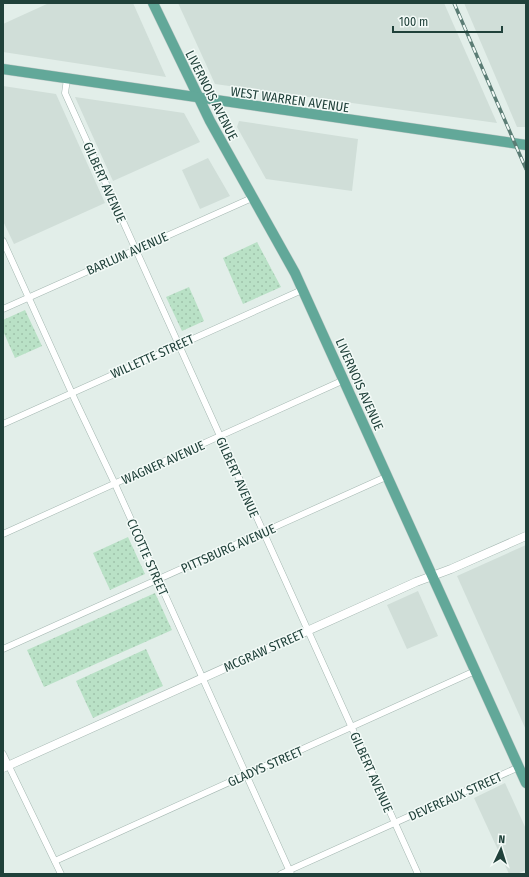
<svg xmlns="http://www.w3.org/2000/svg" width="529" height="877" font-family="'Fira Sans Condensed',sans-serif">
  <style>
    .built { fill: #d0ded8 }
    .grass { fill: url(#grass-dots) }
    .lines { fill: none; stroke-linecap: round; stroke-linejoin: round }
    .minor-casing { stroke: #a4b7b1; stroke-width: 7 }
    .tertiary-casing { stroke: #a4b7b1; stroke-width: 9 }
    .primary-casing { stroke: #c1cac8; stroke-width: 11 }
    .minor { stroke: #fff; stroke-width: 6 }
    .tertiary { stroke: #fff; stroke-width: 8 }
    .primary { stroke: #62a899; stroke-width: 10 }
    .rail-casing { stroke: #5b7d75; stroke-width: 3.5 }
    .rail { stroke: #f3faf7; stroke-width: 2; stroke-dasharray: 6; stroke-linecap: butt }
    .labels { text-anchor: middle; stroke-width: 3; stroke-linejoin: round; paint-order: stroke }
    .street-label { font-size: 13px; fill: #20413a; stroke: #f3faf7 }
  </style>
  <defs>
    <pattern id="grass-dots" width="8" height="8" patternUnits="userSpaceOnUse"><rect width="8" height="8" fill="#b9e1c6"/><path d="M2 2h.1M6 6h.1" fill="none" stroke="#9fc2ab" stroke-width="1.8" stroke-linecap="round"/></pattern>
  </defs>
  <rect width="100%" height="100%" fill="#e2eee9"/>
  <g class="built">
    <polygon points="49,3 133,3 166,77 3,52 3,24"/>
    <polygon points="178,3 444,3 497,123 215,84"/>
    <polygon points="464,3 526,3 526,127 517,127"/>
    <polygon points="3,86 56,94 105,203 14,244 3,221"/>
    <polygon points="75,97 184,113 200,142 113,181"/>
    <polygon points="239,121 358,139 352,191 266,179 237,127"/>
    <polygon points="208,158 230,196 200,209 182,170"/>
    <polygon points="526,545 526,730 457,576"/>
    <polygon points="418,591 438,636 407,649 387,605"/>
    <polygon points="505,783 526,829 526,870 517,874 509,874 474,798"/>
  </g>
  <g class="grass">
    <polygon points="257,242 281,287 243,304 223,258"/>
    <polygon points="189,287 204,321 182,331 166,297"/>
    <polygon points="25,310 42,346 15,358 3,331 3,320"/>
    <polygon points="128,537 145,574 110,590 93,553"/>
    <polygon points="155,593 172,630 44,687 27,650"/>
    <polygon points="146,649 163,686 93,718 76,681"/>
  </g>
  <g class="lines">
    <g class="minor-casing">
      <g id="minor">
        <polyline points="67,79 65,93 418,874"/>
        <polyline points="3,241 75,400 115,484 291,874"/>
        <polyline points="3,309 252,198"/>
        <polyline points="3,424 302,290"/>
        <polyline points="3,534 344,380"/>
        <polyline points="3,649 388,476"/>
        <polyline points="3,754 61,874"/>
        <polyline points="55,861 475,671"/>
        <polyline points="281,874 519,767"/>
      </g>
    </g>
    <g class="tertiary-casing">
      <polyline id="tertiary" points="3,768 416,582 451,569 526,536"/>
    </g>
    <g class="primary-casing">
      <g id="primary">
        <polyline points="153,3 210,121 295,273 526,783"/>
        <polyline points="3,69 526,145"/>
      </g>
    </g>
    <use href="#minor" class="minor"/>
    <use href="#tertiary" class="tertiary"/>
    <use href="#primary" class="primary"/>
    <g class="rail-casing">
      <polyline id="rail" points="454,3 526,169"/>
    </g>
    <use href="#rail" class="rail"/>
  </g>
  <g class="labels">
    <g class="street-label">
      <text transform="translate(212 95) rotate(63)" y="5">LIVERNOIS AVENUE</text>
      <text transform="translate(290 99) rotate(8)" y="5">WEST WARREN AVENUE</text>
      <text transform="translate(105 182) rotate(66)" y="5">GILBERT AVENUE</text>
      <text transform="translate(127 253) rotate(-24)" y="5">BARLUM AVENUE</text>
      <text transform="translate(152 356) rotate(-24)" y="5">WILLETTE STREET</text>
      <text transform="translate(360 384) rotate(66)" y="5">LIVERNOIS AVENUE</text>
      <text transform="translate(163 462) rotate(-24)" y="5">WAGNER AVENUE</text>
      <text transform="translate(238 477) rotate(66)" y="5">GILBERT AVENUE</text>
      <text transform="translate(228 548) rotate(-24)" y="5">PITTSBURG AVENUE</text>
      <text transform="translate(148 557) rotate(66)" y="5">CICOTTE STREET</text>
      <text transform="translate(264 650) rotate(-24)" y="5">MCGRAW STREET</text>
      <text transform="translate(265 766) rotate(-24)" y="5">GLADYS STREET</text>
      <text transform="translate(372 772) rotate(66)" y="5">GILBERT AVENUE</text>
      <text transform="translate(455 796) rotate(-24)" y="5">DEVEREAUX STREET</text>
    </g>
  </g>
  <rect width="529" height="877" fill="none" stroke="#20413a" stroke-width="8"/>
  <g transform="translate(501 849) rotate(4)" stroke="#f3faf7" stroke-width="3" paint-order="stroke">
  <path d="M0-3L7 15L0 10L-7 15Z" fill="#20413a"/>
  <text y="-6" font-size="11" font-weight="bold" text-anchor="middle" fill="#20413a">N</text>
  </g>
  <path d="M393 26v6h109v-6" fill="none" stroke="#20413a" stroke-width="2"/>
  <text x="399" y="26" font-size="12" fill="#20413a" stroke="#f3faf7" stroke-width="3" paint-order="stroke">100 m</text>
</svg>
